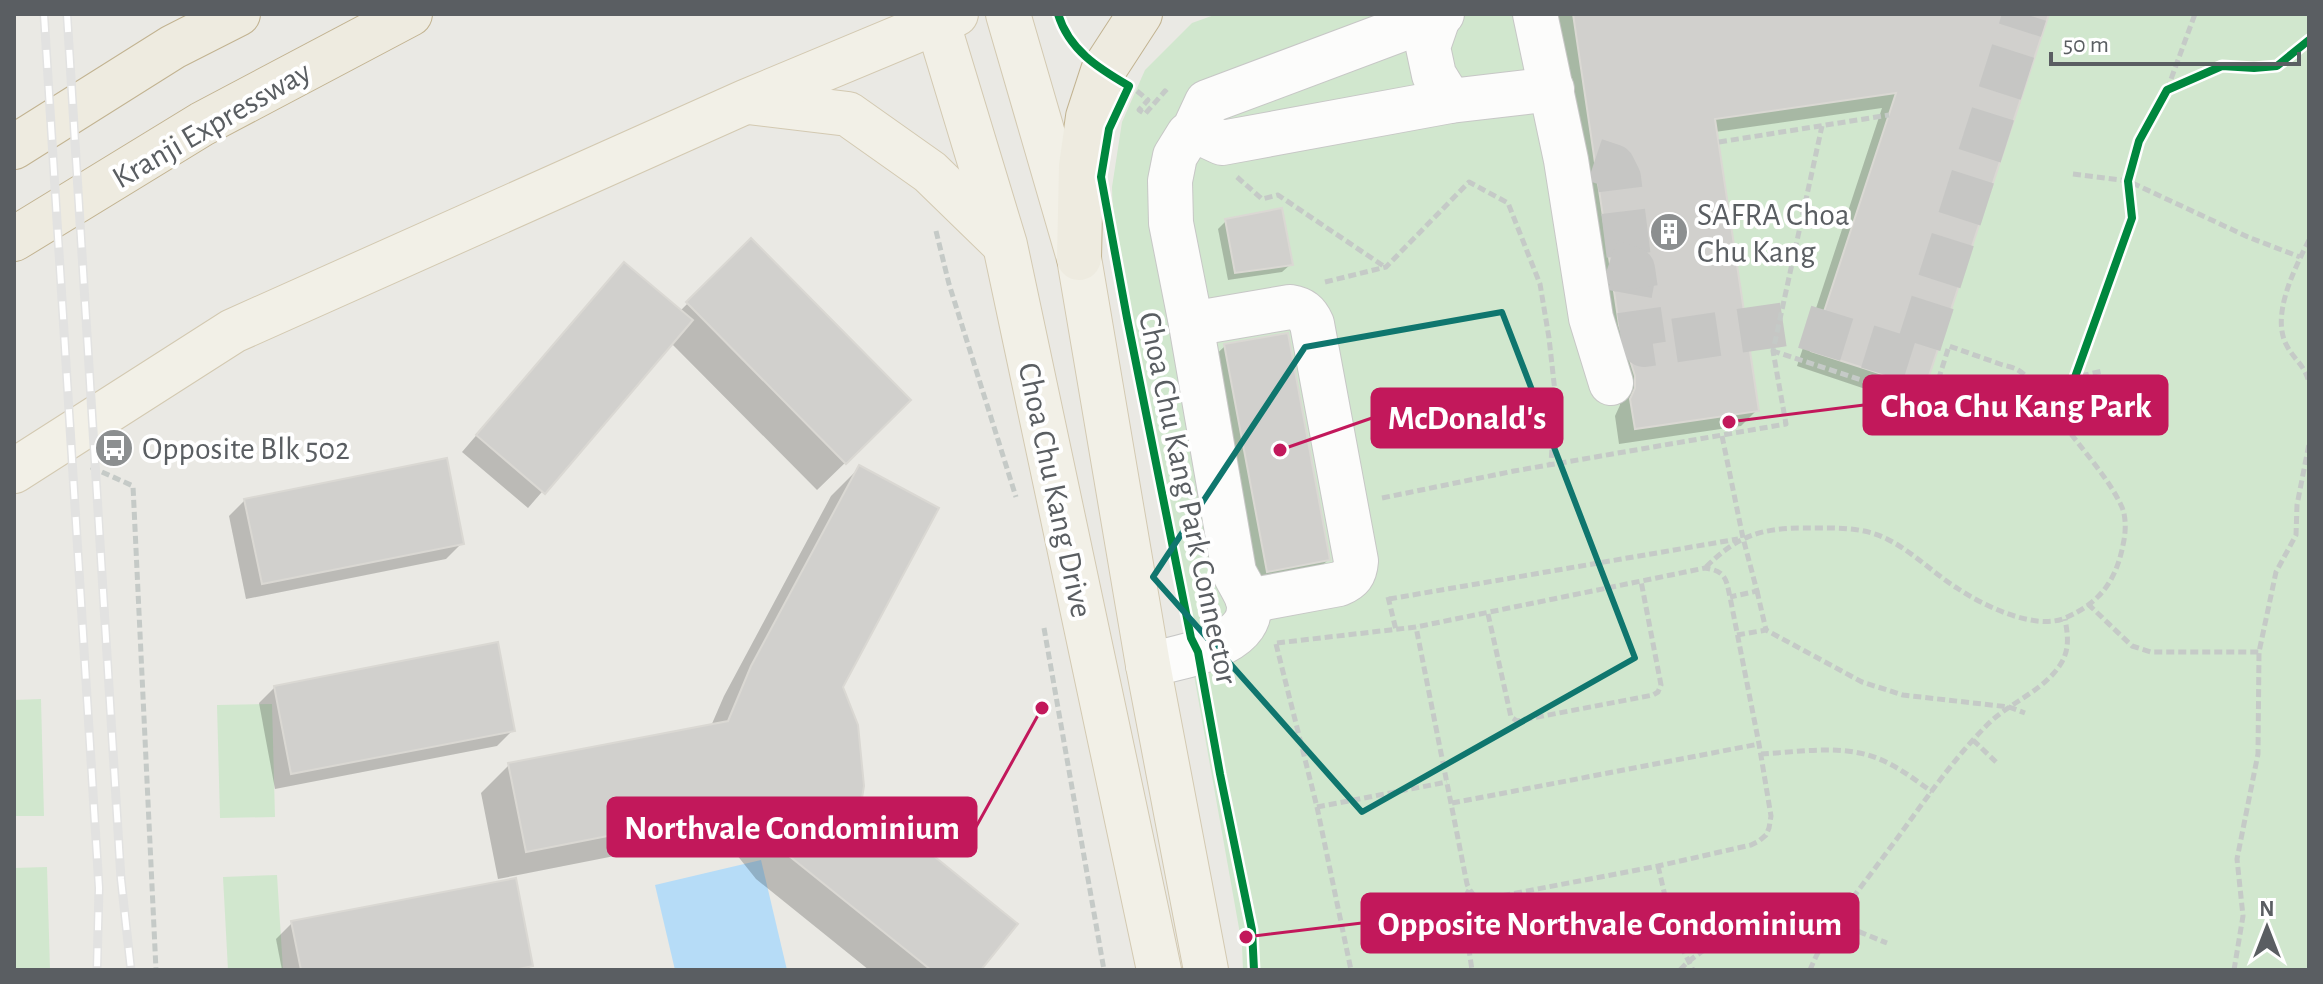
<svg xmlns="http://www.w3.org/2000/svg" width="2323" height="984" font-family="'Alegreya Sans',sans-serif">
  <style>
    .park { fill: #d1e7ce }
    .water { fill: #b6dcf7 }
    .shadow { fill: #0003 }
    .building { fill: #d1d0cd; stroke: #dad8d3; stroke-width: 2 }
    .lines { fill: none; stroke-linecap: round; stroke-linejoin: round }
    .minor-tunnel { stroke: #c6c6c4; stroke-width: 44; stroke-dasharray: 44 22; stroke-linecap: butt }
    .minor-casing { stroke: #c7c7c6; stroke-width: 46 }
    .major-casing { stroke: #d3c9b1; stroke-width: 46 }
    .highway-casing { stroke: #c2b391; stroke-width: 46 }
    .path { stroke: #c5cac7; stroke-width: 5; stroke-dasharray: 8 4; stroke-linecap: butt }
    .minor { stroke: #fcfcfb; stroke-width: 44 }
    .major { stroke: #f2f0e7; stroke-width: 44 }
    .highway { stroke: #eeebe0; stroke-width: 44 }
    .rail-casing { stroke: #e2e2e1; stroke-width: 9 }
    .rail { stroke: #fff; stroke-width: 6; stroke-dasharray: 18; stroke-linecap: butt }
    .cycleway-casing { stroke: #fff; stroke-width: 13 }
    .cycleway { stroke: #00873e; stroke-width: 8 }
    .marked { fill: none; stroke: #0f766e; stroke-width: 6; stroke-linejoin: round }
    .labels { text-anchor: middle; stroke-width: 8; stroke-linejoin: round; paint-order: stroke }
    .street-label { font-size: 32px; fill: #5a5e62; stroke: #fff }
    .poi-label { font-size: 32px; fill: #5a5e62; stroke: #fff; text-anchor: start }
    .leader { fill: none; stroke: #c2185b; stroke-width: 3 }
    .callout-dot { fill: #c2185b; stroke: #fff; stroke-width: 3 }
    .callout { fill: #c2185b; stroke: #c2185b; stroke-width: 3 }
    .callout-label { font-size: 34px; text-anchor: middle; font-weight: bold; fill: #fff }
  </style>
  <rect width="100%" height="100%" fill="#eae9e4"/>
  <g class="park">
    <polygon points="1217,14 2309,14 2309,970 1243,970 1242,945 1113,220 1112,187 1122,122 1145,70 1192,23"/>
    <polygon points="41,699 44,816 14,816 14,700"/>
    <polygon points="272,704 275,817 220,818 217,705"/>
    <polygon points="47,867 50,970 14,970 14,868"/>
    <polygon points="277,875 283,970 228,970 223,877"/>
  </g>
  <polygon class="water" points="761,860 787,970 675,970 655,885"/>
  <g class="shadow">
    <polygon points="1556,14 2047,14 1923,387 1907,403 1797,366 1882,108 1715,132 1757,410 1741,426 1619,444 1615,416 1620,405 1620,393"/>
    <polygon points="1226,221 1291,264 1282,272 1228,280 1218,229"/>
    <polygon points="751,241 881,428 817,490 671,343 528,508 462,452 624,264 679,312"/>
    <polygon points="1225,346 1328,560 1312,575 1252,587 1209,361"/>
    <polygon points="859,468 841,687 860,799 979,970 869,970 756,879 721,835 498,879 481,793 509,765 711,726 724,696 831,496"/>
    <polygon points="245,500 462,543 446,559 246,599 229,516"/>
    <polygon points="275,687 513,730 497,746 275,789 259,703"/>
    <polygon points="292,923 531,966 526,970 282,970 276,939"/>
  </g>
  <g class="building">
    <polygon points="1573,14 2049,14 1925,388 1811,351 1896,93 1715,119 1759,411 1635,429 1630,399 1635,388 1635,376 1619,325"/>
    <polygon points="1282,208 1293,265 1235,273 1225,219"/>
    <polygon points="751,238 911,400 846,464 686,302"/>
    <polygon points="624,262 693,320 545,494 476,435"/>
    <polygon points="1288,333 1330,560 1267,572 1224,344"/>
    <polygon points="447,458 464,544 262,584 244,499"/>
    <polygon points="859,465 939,508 843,687 858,725 864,786 862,798 1018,924 981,970 931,970 783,851 750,808 526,852 508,763 728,721 751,666"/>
    <polygon points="498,642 515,731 291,774 274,686"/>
    <polygon points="516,878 533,966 514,970 301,970 291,921"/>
  </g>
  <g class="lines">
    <g class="minor-tunnel">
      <polyline points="1595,160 1613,166 1619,178 1632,283 1630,294"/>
      <polyline points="1610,261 1633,269 1644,345 1793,323 1914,361 2025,14"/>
    </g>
    <g class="minor-casing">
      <g id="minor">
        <polyline points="1535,14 1566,160 1591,318 1611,383"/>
        <polyline points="1439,15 1428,47 1434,75 1450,101"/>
        <polyline points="1194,130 1222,143 1450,101 1552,89"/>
        <path d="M1191,324L1290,307C1302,309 1307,313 1312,324L1356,561C1355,574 1351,579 1339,584L1248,601"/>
        <path d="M1148,665C1178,657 1259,646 1248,600C1245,591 1238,581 1234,572L1191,324L1171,223L1170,181L1175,156L1188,135L1194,130L1207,102L1442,14"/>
      </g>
    </g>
    <g class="major-casing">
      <g id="major">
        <polyline points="935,14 1005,245 1159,970"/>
        <polyline points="1008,14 1079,258 1148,665 1206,970"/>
        <polyline points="748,102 848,114 930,172 1003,243"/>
        <polyline points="14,471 233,331 745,102 956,14"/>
      </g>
    </g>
    <g class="highway-casing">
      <g id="highway">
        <polyline points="14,147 173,47 238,14"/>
        <polyline points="14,239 202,124 410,14"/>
        <polyline points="1079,258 1081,166 1088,117 1103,71 1140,14"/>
      </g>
    </g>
    <g class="path">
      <polyline points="2167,90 2195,14"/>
      <polyline points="1137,91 1148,100 1139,110 1145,114 1165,91 1169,95"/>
      <polyline points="1719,142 1889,115"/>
      <polyline points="2073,174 2128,181 2248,237 2300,257"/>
      <polyline points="1237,177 1262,199 1278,195 1385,267"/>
      <polyline points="936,231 949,284 1016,497"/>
      <path d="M2309,240C2295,268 2270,316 2287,346C2295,361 2305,365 2309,383"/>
      <polyline points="1325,282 1386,267 1469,182 1508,203 1540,284 1549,338 1555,392 1551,465"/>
      <polyline points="2034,386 2103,371"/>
      <polyline points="1722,436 1743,538 1757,591 1730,597"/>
      <polyline points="91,467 133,486 156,970"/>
      <polyline points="1382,498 1514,471 1786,424 1773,351 1822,126"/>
      <path d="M1706,567C1737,536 1761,528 1804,528C1831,528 1862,526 1887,539C1913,552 1933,573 1957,588C1982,605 2035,631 2065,618C2102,602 2117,579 2124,540C2126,529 2126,515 2121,505C2108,478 2086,454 2068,430C2055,413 2036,381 2018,370C2013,367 2006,366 2000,364C1983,358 1966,352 1949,346L1931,403L1773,351"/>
      <polyline points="1757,591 1766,630"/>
      <polyline points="1388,597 1396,630"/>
      <polyline points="1389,599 1738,539"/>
      <polyline points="2088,604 2132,646 2151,652 2259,652"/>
      <polyline points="1488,614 1511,717 1517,721 1653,695 1658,692 1661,685 1641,581"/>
      <polyline points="1044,628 1104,970"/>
      <polyline points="1737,635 1766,630 1862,682 1903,695 2009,707 2025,713"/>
      <path d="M1277,643L1416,627L1705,568C1726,571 1726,579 1730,597L1759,744L1771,816L1769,828L1766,835L1759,841L1751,845L1658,866L1490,898C1477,899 1472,896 1467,884L1416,627"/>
      <polyline points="1276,644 1317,807 1351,970"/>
      <polyline points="1973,740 1996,762"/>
      <path d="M1761,754C1801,752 1846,743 1884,761C1901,769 1917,781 1932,792"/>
      <polyline points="1452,803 1759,744"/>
      <polyline points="1317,807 1447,782"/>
      <polyline points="1658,866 1673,930 1693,970"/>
      <polyline points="1469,890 1462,903 1472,970"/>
      <path d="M1680,970C1712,934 1788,914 1835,924C1853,928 1871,937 1887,943"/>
      <path d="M1810,970C1827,928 1860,889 1887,852C1920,808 1950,762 1989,723C2011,702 2043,691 2060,665C2070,650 2068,636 2065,619"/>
      <polyline points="2234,970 2243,916 2237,859 2258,754 2259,652 2276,572 2296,535 2297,505 2309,444"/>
    </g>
    <use href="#minor" class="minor"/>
    <use href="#major" class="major"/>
    <use href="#highway" class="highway"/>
    <g class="rail-casing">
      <g id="rail">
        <polyline points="44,14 99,888 97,970"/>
        <polyline points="67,14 121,879 131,970"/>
      </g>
    </g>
    <use href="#rail" class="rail"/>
    <g class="cycleway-casing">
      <g id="cycleway">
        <path d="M1058,14C1069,50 1098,68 1129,86L1109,129L1101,177L1127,318L1191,638L1198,652L1220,774L1252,930L1254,970"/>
        <polyline points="2060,419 2132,218 2128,181 2139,141 2167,90 2222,66 2254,68 2277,66 2309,40"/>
      </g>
    </g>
    <use href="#cycleway" class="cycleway"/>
  </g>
  <path class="marked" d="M1502,312L1635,658L1362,812L1153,577L1305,347Z"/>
  <defs>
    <g id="building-disc" transform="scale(2)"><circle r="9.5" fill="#8c8f90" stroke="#fff"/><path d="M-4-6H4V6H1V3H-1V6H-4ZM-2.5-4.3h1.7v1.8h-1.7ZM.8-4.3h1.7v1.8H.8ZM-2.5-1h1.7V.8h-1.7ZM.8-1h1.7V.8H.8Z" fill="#fff"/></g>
    <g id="bus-disc" transform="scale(2)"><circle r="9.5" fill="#8c8f90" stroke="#fff"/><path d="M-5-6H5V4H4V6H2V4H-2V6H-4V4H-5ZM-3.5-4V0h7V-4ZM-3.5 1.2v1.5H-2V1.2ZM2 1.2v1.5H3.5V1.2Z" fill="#fff"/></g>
  </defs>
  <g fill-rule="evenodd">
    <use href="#building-disc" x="1669" y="232"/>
    <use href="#bus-disc" x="114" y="448"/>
  </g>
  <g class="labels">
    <g class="street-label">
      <text transform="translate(211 124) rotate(-30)" y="11">Kranji Expressway</text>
      <text transform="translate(1056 490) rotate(78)" y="11">Choa Chu Kang Drive</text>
      <text transform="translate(1189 498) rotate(78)" y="11">Choa Chu Kang Park Connector</text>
    </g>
    <g class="poi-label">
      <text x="1697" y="225">SAFRA Choa<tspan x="1697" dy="37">Chu Kang</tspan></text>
      <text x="142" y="459">Opposite Blk 502</text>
    </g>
  </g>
  <path class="leader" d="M1729 422L1864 405M1280 450L1372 418M1042 708L976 827M1246 937L1362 923"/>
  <g class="callout-dot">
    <circle cx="1729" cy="422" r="8"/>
    <circle cx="1280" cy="450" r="8"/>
    <circle cx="1042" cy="708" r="8"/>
    <circle cx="1246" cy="937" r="8"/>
  </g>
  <g class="callout">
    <rect x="1864" y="376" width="303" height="58" rx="8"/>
    <rect x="1372" y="389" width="190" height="58" rx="8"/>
    <rect x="608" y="798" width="368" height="58" rx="8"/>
    <rect x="1362" y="894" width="496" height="58" rx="8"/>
  </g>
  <g class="callout-label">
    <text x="2016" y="417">Choa Chu Kang Park</text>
    <text x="1467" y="429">McDonald's</text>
    <text x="792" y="839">Northvale Condominium</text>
    <text x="1610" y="935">Opposite Northvale Condominium</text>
  </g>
  <rect width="2323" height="984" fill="none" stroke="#5a5e62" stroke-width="32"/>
  <g transform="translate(2267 928)" stroke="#ffffff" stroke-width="6" paint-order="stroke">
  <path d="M0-6L14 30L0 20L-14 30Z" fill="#5a5e62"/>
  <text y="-12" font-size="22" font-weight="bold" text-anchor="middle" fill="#5a5e62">N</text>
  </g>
  <path d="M2051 52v12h248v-12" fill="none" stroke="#5a5e62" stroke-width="4"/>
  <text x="2063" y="52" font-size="24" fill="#5a5e62" stroke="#ffffff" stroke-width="6" paint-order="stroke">50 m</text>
</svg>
